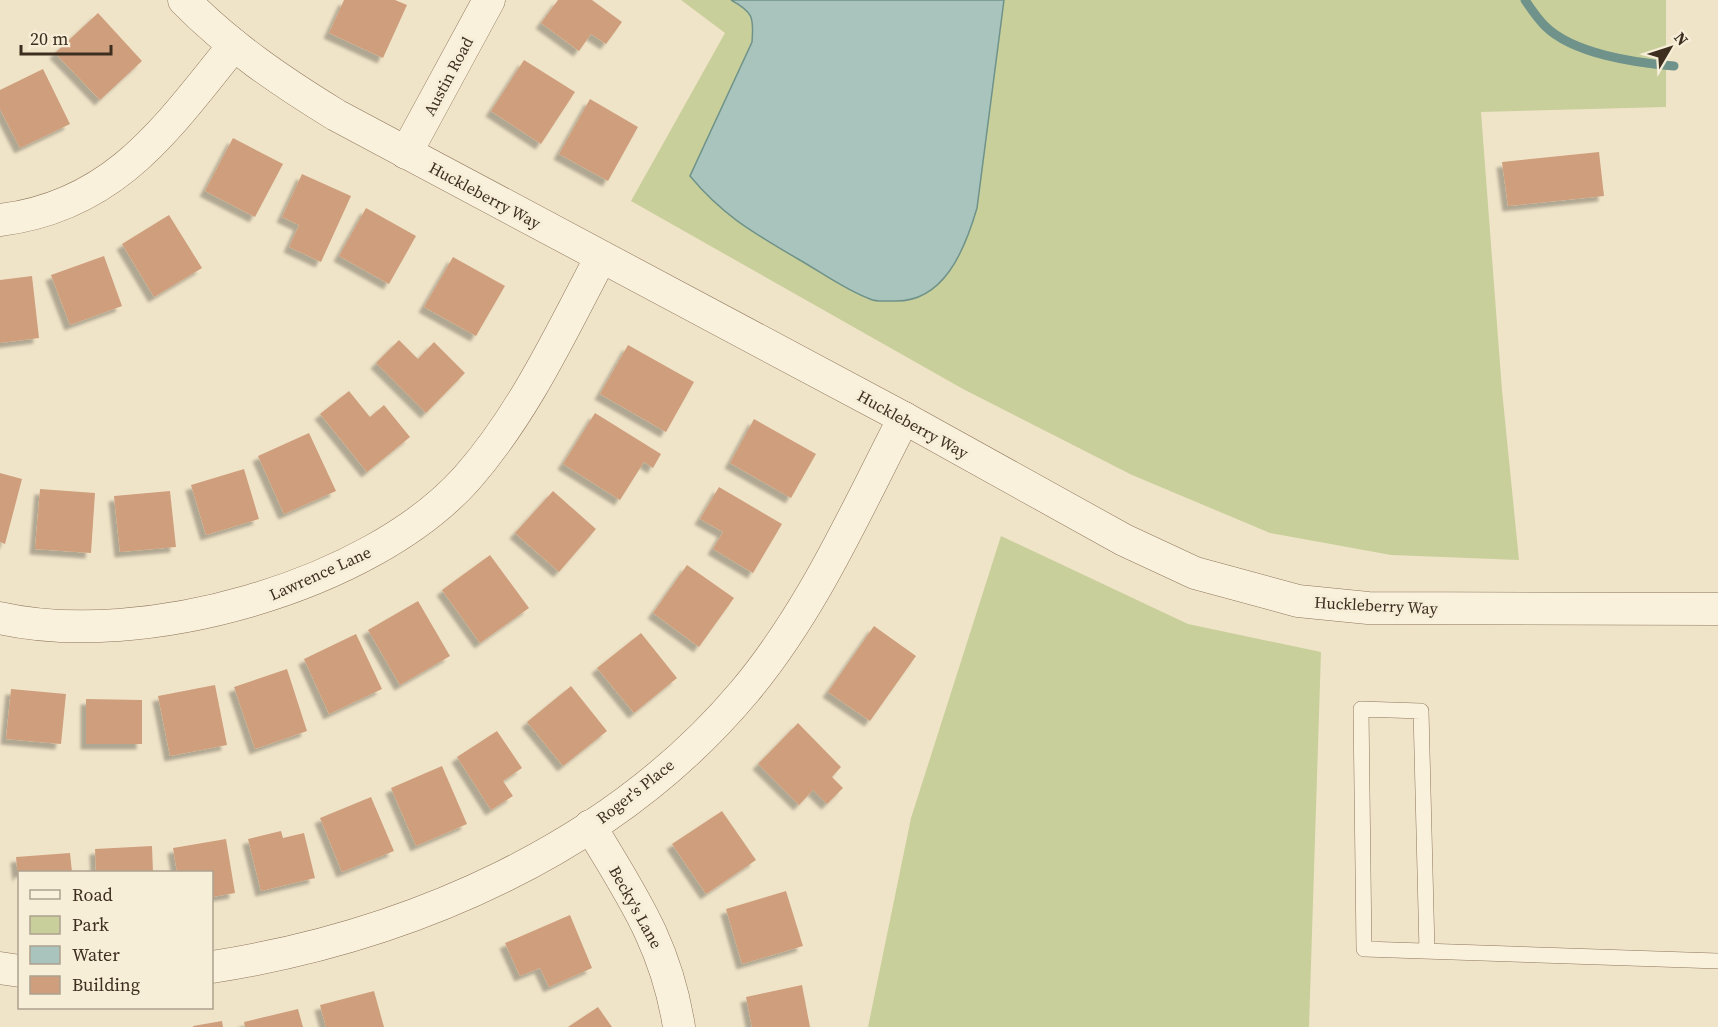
<svg xmlns="http://www.w3.org/2000/svg" width="1718" height="1027" font-family="'Source Serif 4',serif">
  <style>
    .green { fill: #c9cf9b }
    .water { fill: #a9c4bc; stroke: #6f938a; stroke-width: 1.5 }
    .lines { fill: none; stroke-linecap: round; stroke-linejoin: round }
    .stream { stroke: #6f938a; stroke-width: 9 }
    .building { fill: #cf9f7d; filter: url(#shadow) }
    .lane-casing { stroke: #8d765c; stroke-width: 16 }
    .street-casing { stroke: #8d765c; stroke-width: 33 }
    .lane { stroke: #faf1dc; stroke-width: 15 }
    .street { stroke: #faf1dc; stroke-width: 32 }
    .labels { text-anchor: middle; stroke-width: 6; stroke-linejoin: round; paint-order: stroke }
    .street-label { font-size: 16px; fill: #3d2e20; stroke: #f7eed8 }
  </style>
  <defs>
    <filter id="shadow"><feDropShadow dx="-5.5" dy="5.5" stdDeviation="1.5" flood-color="#0004"/></filter>
  </defs>
  <rect width="100%" height="100%" fill="#f0e4c8"/>
  <g class="green">
    <polygon points="681,0 1666,0 1666,107 1481,112 1502,390 1519,560 1391,555 1270,533 1132,475 963,389 631,201 725,33"/>
    <polygon points="1001,536 1188,624 1321,652 1309,1027 868,1027 911,818"/>
  </g>
  <path class="water" d="M731,0H1004L977,208C965,249 944,304 892,301C885,301 876,302 870,299C845,290 821,272 798,259C754,233 723,216 690,176L752,42C754,17 753,12 731,0Z"/>
  <g class="lines">
    <path class="stream" d="M1525,0C1531,9 1538,19 1545,26C1573,54 1636,63 1674,66"/>
  </g>
  <g class="building">
    <polygon points="344,0 395,0 407,5 383,58 329,33"/>
    <polygon points="558,0 592,0 622,22 606,44 591,34 579,51 541,23"/>
    <polygon points="98,13 142,61 100,100 55,53"/>
    <polygon points="524,60 575,92 541,144 491,111"/>
    <polygon points="43,69 70,124 20,148 0,109 0,90"/>
    <polygon points="590,99 638,127 608,181 559,154"/>
    <polygon points="233,138 283,164 255,217 205,191"/>
    <polygon points="1599,152 1604,196 1508,206 1502,162"/>
    <polygon points="302,174 351,196 321,262 289,247 299,225 282,217"/>
    <polygon points="366,208 416,236 389,284 339,256"/>
    <polygon points="169,215 202,268 154,297 122,244"/>
    <polygon points="104,256 122,306 70,325 51,275"/>
    <polygon points="453,257 505,286 476,336 424,307"/>
    <polygon points="32,276 39,338 0,343 0,280"/>
    <polygon points="399,340 418,359 434,342 465,373 426,413 376,363"/>
    <polygon points="628,345 694,382 666,432 600,394"/>
    <polygon points="349,391 370,417 384,405 410,437 367,472 320,414"/>
    <polygon points="595,413 661,454 653,468 644,462 620,500 563,464"/>
    <polygon points="754,419 816,454 791,498 730,463"/>
    <polygon points="309,433 336,491 284,514 258,456"/>
    <polygon points="244,469 259,519 206,535 191,485"/>
    <polygon points="0,473 22,479 5,544 0,542"/>
    <polygon points="719,487 782,524 753,573 713,549 723,532 700,519"/>
    <polygon points="40,489 95,493 91,553 35,549"/>
    <polygon points="170,491 176,547 120,552 114,496"/>
    <polygon points="553,491 596,529 559,572 515,533"/>
    <polygon points="490,555 529,608 480,643 442,590"/>
    <polygon points="687,565 734,598 699,647 653,613"/>
    <polygon points="418,601 450,656 400,685 368,630"/>
    <polygon points="874,626 916,656 870,721 828,692"/>
    <polygon points="641,633 677,678 634,713 597,668"/>
    <polygon points="356,634 382,689 329,714 304,659"/>
    <polygon points="287,669 307,731 255,749 234,687"/>
    <polygon points="215,685 227,745 170,756 158,696"/>
    <polygon points="571,686 607,731 563,766 527,722"/>
    <polygon points="11,689 66,694 61,744 6,739"/>
    <polygon points="86,699 142,700 142,744 86,744"/>
    <polygon points="798,723 841,767 832,777 843,788 827,804 813,790 799,805 758,764"/>
    <polygon points="497,731 522,768 503,781 513,796 491,810 457,757"/>
    <polygon points="442,766 467,824 416,846 391,788"/>
    <polygon points="371,797 394,851 342,872 320,818"/>
    <polygon points="722,811 756,860 706,894 672,844"/>
    <polygon points="281,831 283,838 304,833 315,878 261,891 248,839"/>
    <polygon points="226,839 235,893 212,897 212,872 177,872 173,848"/>
    <polygon points="152,846 153,872 96,872 95,849"/>
    <polygon points="70,853 72,872 20,872 18,877 16,857"/>
    <polygon points="786,891 803,946 742,964 726,909"/>
    <polygon points="570,915 592,968 549,987 540,968 520,976 505,943"/>
    <polygon points="802,985 810,1027 752,1027 746,997"/>
    <polygon points="374,991 384,1027 326,1027 320,1005"/>
    <polygon points="598,1007 612,1027 568,1027"/>
    <polygon points="298,1009 303,1027 245,1027 244,1022"/>
    <polygon points="222,1021 223,1027 193,1027 193,1026"/>
  </g>
  <g class="lines">
    <g class="lane-casing">
      <polyline id="lane" points="1427,951 1421,711 1361,709 1364,949 1718,961"/>
    </g>
    <g class="street-casing">
      <g id="street">
        <path d="M184,0C229,46 282,82 336,115L904,418L1124,540L1195,573L1298,601L1368,608L1718,609"/>
        <polyline points="406,153 489,0"/>
        <path d="M0,220C115,206 167,128 234,45"/>
        <path d="M0,618C141,650 370,587 467,478C524,413 561,333 601,257"/>
        <path d="M590,826C632,896 666,944 679,1027"/>
        <path d="M212,967C410,936 612,849 744,692C812,611 856,511 904,418"/>
        <polyline points="0,968 20,971"/>
      </g>
    </g>
    <use href="#lane" class="lane"/>
    <use href="#street" class="street"/>
  </g>
  <g class="labels">
    <g class="street-label">
      <text transform="translate(448 76) rotate(-62)" y="6">Austin Road</text>
      <text transform="translate(485 195) rotate(28)" y="6">Huckleberry Way</text>
      <text transform="translate(913 424) rotate(29)" y="6">Huckleberry Way</text>
      <text transform="translate(320 573) rotate(-24)" y="6">Lawrence Lane</text>
      <text transform="translate(1376 605) rotate(3)" y="6">Huckleberry Way</text>
      <text transform="translate(635 791) rotate(-38)" y="6">Roger's Place</text>
      <text transform="translate(636 907) rotate(61)" y="6">Becky's Lane</text>
    </g>
  </g>
  <rect x="18" y="871" width="195" height="138" fill="#f7eed8" stroke="#ada18e" stroke-width="1.5"/>
  <rect x="30" y="890" width="30" height="9" fill="#faf1dc" stroke="#ada18e" stroke-width="1.5"/>
  <text x="72" y="901" font-size="18" fill="#3d2e20">Road</text>
  <rect x="30" y="916" width="30" height="18" fill="#c9cf9b" stroke="#ada18e" stroke-width="1.5"/>
  <text x="72" y="931" font-size="18" fill="#3d2e20">Park</text>
  <rect x="30" y="946" width="30" height="18" fill="#a9c4bc" stroke="#ada18e" stroke-width="1.5"/>
  <text x="72" y="961" font-size="18" fill="#3d2e20">Water</text>
  <rect x="30" y="976" width="30" height="18" fill="#cf9f7d" stroke="#ada18e" stroke-width="1.5"/>
  <text x="72" y="991" font-size="18" fill="#3d2e20">Building</text>
  <g transform="translate(1670 48) rotate(51)" stroke="#f7eed8" stroke-width="4.5" paint-order="stroke">
  <path d="M0-4.5L10 22L0 15L-10 22Z" fill="#3d2e20"/>
  <text y="-9" font-size="16" font-weight="bold" text-anchor="middle" fill="#3d2e20">N</text>
  </g>
  <path d="M21 45v9h90v-9" fill="none" stroke="#3d2e20" stroke-width="3"/>
  <text x="30" y="45" font-size="18" fill="#3d2e20" stroke="#f7eed8" stroke-width="4.5" paint-order="stroke">20 m</text>
</svg>
